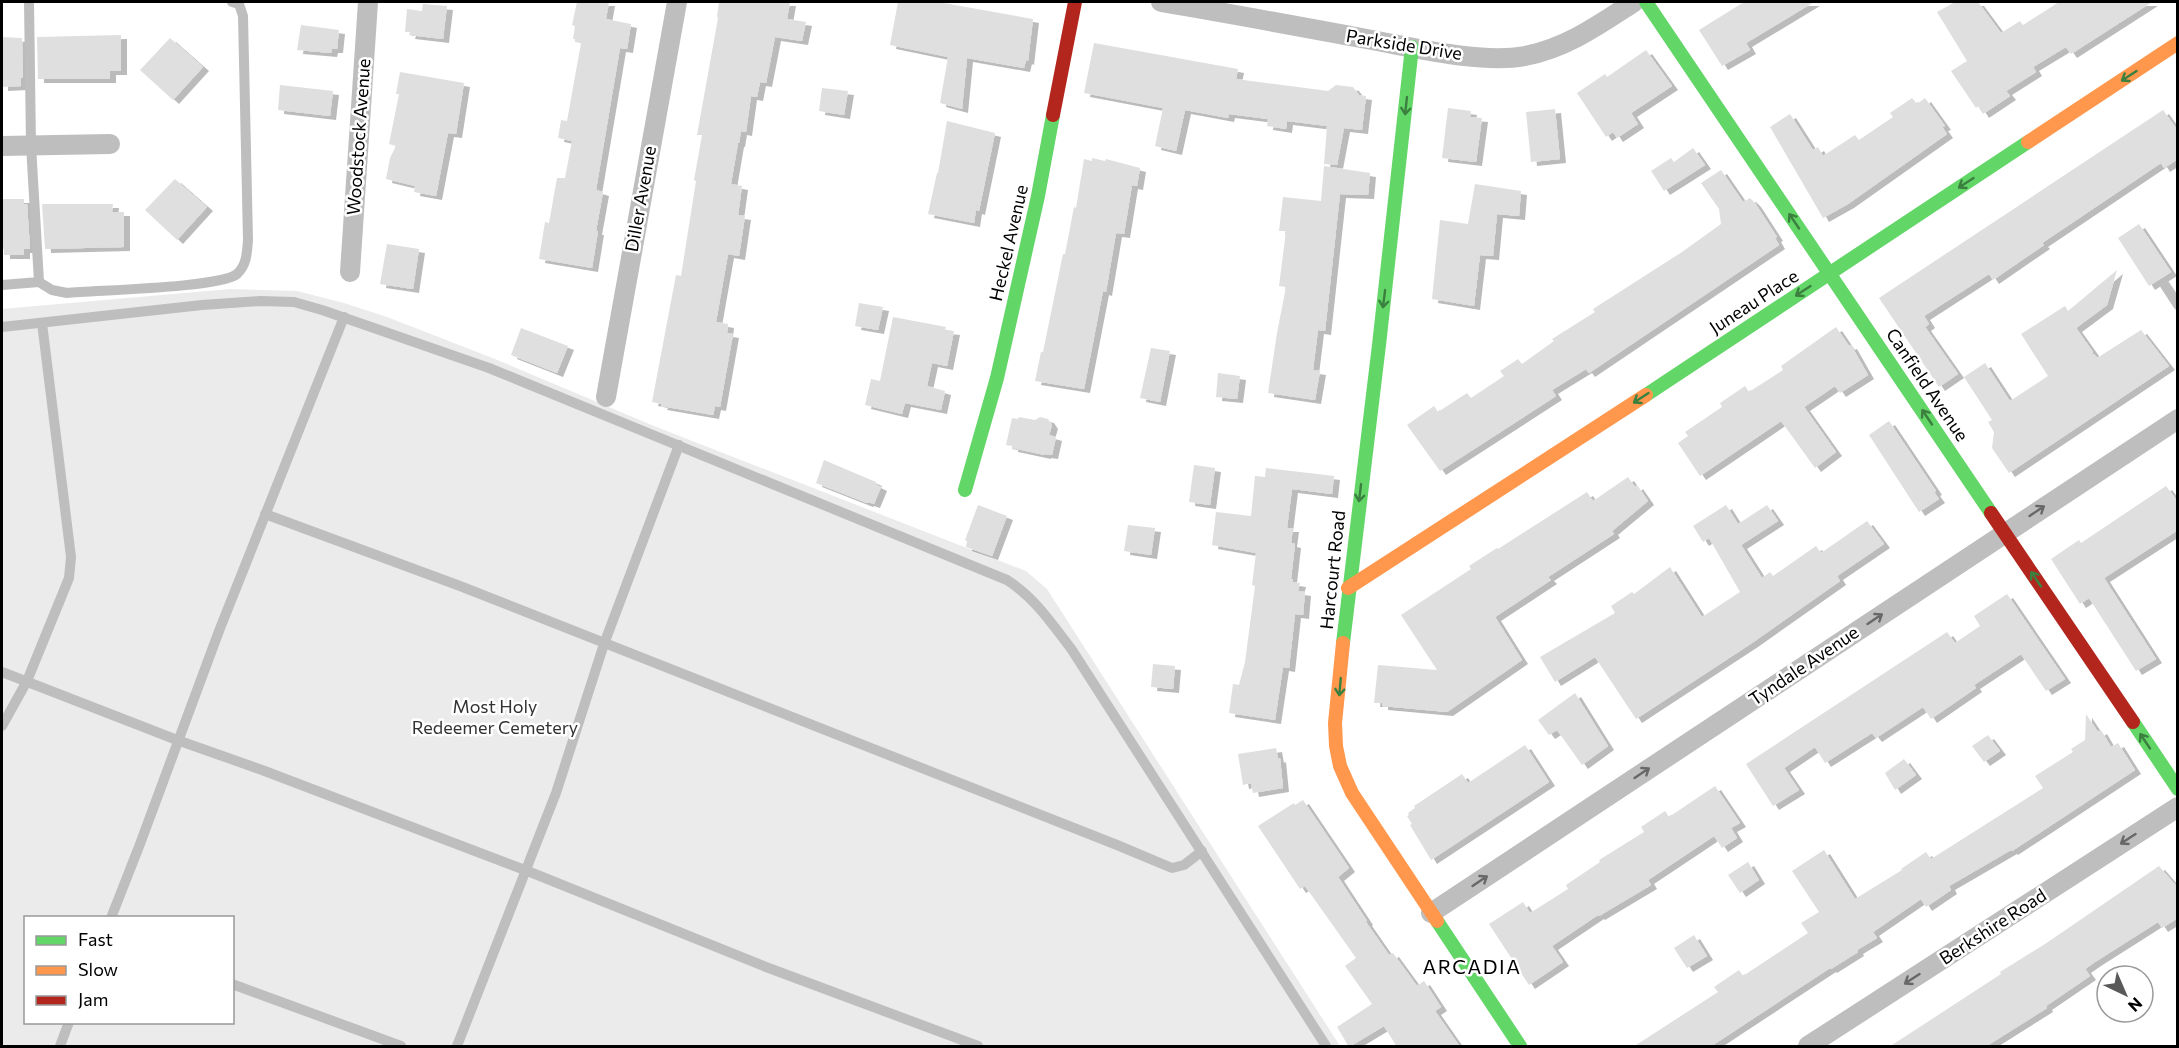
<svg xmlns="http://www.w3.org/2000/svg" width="2179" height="1048" font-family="Commissioner,sans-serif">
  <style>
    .green { fill: #ebebeb; fill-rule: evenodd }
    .building { fill: #dfdfdf; filter: url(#shadow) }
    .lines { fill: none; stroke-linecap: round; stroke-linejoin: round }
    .lane { stroke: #bebebe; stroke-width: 10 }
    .street { stroke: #bebebe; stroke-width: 20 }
    .fast { stroke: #63d668; stroke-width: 14 }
    .slow { stroke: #ff974d; stroke-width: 14 }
    .jam { stroke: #b3261e; stroke-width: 14 }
    .oneway { stroke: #3b803e }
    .oneway2 { stroke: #686868 }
    .labels { text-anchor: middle; stroke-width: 5; stroke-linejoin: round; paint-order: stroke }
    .street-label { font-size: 18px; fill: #000; stroke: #fff }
    .park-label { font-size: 18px; fill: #323232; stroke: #fff }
    .neighbourhood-label { font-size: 20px; letter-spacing: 1.5px; fill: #000; stroke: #fff }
  </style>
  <defs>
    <filter id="shadow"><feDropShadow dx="6" dy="4" stdDeviation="0" flood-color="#0004"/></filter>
  </defs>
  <rect width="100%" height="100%" fill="#fff"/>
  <path class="green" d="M230,289L297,291L344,303L387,317L495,359L654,426L1026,571L1047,589L1340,1046H2V309ZM26,918H232V1022H26Z"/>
  <g class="building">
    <polygon points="577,2 609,2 606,19 631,24 627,49 620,48 596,190 603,192 596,231 598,231 592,268 539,259 545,222 549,223 557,178 565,178 572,141 558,138 561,120 567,121 581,43 575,42 575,39 573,39 575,26 572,25"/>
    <polygon points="719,2 790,2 787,19 806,22 802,41 775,37 766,83 760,82 757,97 751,96 746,132 741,131 739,143 738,143 731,184 742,186 738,215 745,216 739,256 728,254 716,322 728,324 727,333 733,334 720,407 715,406 713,415 661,406 662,404 652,402 676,275 681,276 696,181 694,180 702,135 697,135 718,18 717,17"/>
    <polygon points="898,2 938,2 1033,19 1028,61 1026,60 1024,68 967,58 962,109 940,103 948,57 890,45"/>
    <polygon points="1744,2 1814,2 1746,43 1750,50 1722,66 1699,30"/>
    <polygon points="1955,2 1978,2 2001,33 2020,21 2023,25 2059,2 2152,2 2071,54 2066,47 2033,67 2036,72 2006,91 2010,96 1983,114 1978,106 1976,108 1951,71 1967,61 1937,12"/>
    <polygon points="423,4 447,6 443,39 409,35 410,32 405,32 407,9 422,11"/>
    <polygon points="301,25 339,30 337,49 332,49 331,53 297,50"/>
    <polygon points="121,35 121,71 110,71 110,79 38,79 37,37"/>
    <polygon points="2,37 22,38 23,78 21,78 21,86 2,87"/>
    <polygon points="170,38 203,67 173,100 140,70"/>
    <polygon points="1094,43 1238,69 1236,79 1328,91 1336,85 1353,87 1359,95 1366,96 1362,130 1344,128 1337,165 1324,164 1327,126 1287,121 1286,129 1267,126 1268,119 1229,114 1228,118 1185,110 1176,151 1155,146 1163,108 1084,93"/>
    <polygon points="1646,50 1672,86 1631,113 1638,124 1617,138 1613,132 1606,137 1577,93 1605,74 1607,77"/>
    <polygon points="400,72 464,83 456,134 448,133 436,196 414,192 415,186 386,179 390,158 396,146 389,144 399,94 396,94"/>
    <polygon points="280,85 333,91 330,116 278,110"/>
    <polygon points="822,88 848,91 844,115 819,111"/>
    <polygon points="1912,98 1917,104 1925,98 1945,126 1942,127 1947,134 1848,204 1823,218 1770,127 1790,114 1813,150 1818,147 1823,156 1855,135 1859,140 1893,117 1890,113"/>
    <polygon points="1448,108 1471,111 1470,117 1482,118 1476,162 1442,158"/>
    <polygon points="1555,109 1560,159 1531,162 1526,112"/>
    <polygon points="2163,110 2178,131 2178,159 2164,168 2161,163 2042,243 2044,245 1993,280 1989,274 1924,316 1929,324 1925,327 1958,374 1939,387 1879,298"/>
    <polygon points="947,121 995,133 979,211 976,210 974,223 928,214 937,173 938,173"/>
    <polygon points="1693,148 1705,165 1664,191 1651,171 1671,158 1674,162"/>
    <polygon points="1092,158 1105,161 1106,159 1140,168 1137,186 1132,185 1124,234 1116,233 1106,292 1103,291 1084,389 1035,381 1041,352 1043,352 1063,254 1065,254 1074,207 1076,208 1084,159 1092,161"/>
    <polygon points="1324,166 1370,173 1368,195 1340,194 1325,331 1318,330 1313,370 1320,371 1315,400 1268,393 1277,333 1286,287 1279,286 1286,231 1279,231 1283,197 1321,201"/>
    <polygon points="1721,170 1743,202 1750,198 1755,203 1777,237 1775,238 1779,245 1589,373 1586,369 1552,390 1556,396 1440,471 1407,425 1434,406 1438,412 1467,393 1471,398 1504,376 1500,371 1518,359 1522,364 1554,341 1552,339 1595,312 1593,309 1682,252 1721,224 1719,209 1701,183"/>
    <polygon points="175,179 207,207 177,240 145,210"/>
    <polygon points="1475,184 1521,191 1519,216 1497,214 1493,256 1480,255 1474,306 1432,299 1440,220 1468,224"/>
    <polygon points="2,199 24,199 24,204 27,204 30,249 24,249 24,255 4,255 4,249 2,250"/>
    <polygon points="42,204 113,204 112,212 124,212 124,247 45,249"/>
    <polygon points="2139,224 2171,272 2149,286 2118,238"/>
    <polygon points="387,244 419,249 413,289 380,284"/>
    <polygon points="2117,270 2107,305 2076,328 2093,352 2092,355 2094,354 2097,358 2141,330 2169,366 2009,473 1992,448 1994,432 1988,422 1992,420 1964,377 1985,363 2010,401 2048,376 2021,334 2065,306 2068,311"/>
    <polygon points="859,303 883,307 878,330 855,326"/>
    <polygon points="893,317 946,327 945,330 954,331 947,366 932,363 927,386 945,391 941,410 905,403 902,414 865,405 871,379 880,381"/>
    <polygon points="1836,327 1849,346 1851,345 1868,375 1840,393 1835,386 1804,407 1836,452 1815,468 1781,421 1700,476 1678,443 1688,436 1685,432 1722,407 1720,403 1745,386 1749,392 1783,370 1781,366"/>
    <polygon points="521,328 568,346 557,373 511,355"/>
    <polygon points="1151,348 1170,351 1160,402 1140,398"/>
    <polygon points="1218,373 1240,376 1237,399 1216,397"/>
    <polygon points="1019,417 1035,420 1040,417 1048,419 1052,425 1049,435 1056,437 1052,455 1045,454 1045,455 1012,448 1012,446 1006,445 1012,418 1018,419"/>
    <polygon points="1889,421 1936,491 1934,492 1939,499 1919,512 1869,435"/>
    <polygon points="824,460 876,482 875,484 881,487 874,504 868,502 867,503 816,483"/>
    <polygon points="1194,465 1215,468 1210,505 1189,502"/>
    <polygon points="1266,468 1334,476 1332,494 1292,489 1287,528 1293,528 1291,543 1295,544 1291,579 1293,579 1293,582 1300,583 1298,591 1305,592 1303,615 1295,614 1289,668 1283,667 1275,720 1229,713 1233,684 1239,685 1245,662 1255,586 1252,585 1256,553 1212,545 1216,512 1251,516 1255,476 1265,477"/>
    <polygon points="1628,477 1635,487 1637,485 1648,501 1612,531 1614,534 1548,577 1551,580 1495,617 1522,660 1447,712 1382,706 1382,703 1374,703 1378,665 1437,670 1401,615 1471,569 1469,566 1497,548 1498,549 1587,492 1593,501"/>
    <polygon points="2166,486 2178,502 2178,530 2104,578 2156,659 2136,671 2089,598 2080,604 2051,559 2079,540 2081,543"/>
    <polygon points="978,505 1007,516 992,556 966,547 967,541 965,540"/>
    <polygon points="1726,505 1738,524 1767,505 1778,521 1741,545 1762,578 1770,572 1773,576 1816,546 1821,553 1867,521 1884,544 1837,576 1840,581 1752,643 1636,719 1595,657 1555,682 1540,657 1615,613 1611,606 1632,592 1634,594 1670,567 1702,617 1740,592 1709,538 1703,542 1693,526"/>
    <polygon points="1128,525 1155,528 1151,555 1124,551"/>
    <polygon points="2007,594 2065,679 2046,691 2021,654 1974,685 1976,688 1931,719 1923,707 1876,738 1872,733 1825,763 1815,747 1784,768 1799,790 1773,806 1746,764 1947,632 1955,643 1980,626 1974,616"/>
    <polygon points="1153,664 1175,666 1173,689 1151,687"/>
    <polygon points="1575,693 1608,746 1582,765 1557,730 1549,735 1538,720"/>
    <polygon points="2086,714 2098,732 2101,730 2111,747 2118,743 2135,770 2012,851 2011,850 1949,886 1951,890 1926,907 1921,899 1873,932 1877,938 1857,950 1858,952 1831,969 1830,968 1710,1047 1633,1047 1718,992 1714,987 1739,970 1743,976 1808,933 1801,923 1819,912 1792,871 1824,850 1855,899 1902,870 1901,869 1926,852 1931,859 2043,788 2035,776 2073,752 2071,749 2085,740"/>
    <polygon points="1988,735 2000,751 1984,762 1972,746"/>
    <polygon points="1525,745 1549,782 1431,860 1410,825 1412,824 1407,816 1409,815 1408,813 1415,808 1414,806 1462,774 1468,783"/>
    <polygon points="1276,748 1278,759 1280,758 1283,788 1253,793 1251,783 1243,785 1238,754"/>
    <polygon points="1904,759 1916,775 1895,790 1885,773"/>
    <polygon points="1715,786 1740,823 1731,828 1737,838 1722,848 1714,836 1648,880 1651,885 1599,916 1598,915 1552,946 1563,962 1529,985 1489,924 1523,902 1530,913 1568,889 1566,885 1600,862 1599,860 1644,832 1641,827 1665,811 1669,817"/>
    <polygon points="1303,800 1349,868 1338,877 1367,921 1366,922 1389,955 1393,953 1417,986 1424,981 1441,1007 1435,1011 1460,1047 1397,1047 1384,1026 1349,1047 1337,1027 1372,1004 1345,966 1356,958 1305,886 1300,889 1258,826 1294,803 1295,805"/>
    <polygon points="1748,862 1759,880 1740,893 1728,875"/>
    <polygon points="2159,866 2178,888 2178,918 2162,928 2158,922 2095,962 2085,969 2090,976 2046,1006 2047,1008 1985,1047 1889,1047 2001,974 2000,972 2045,944"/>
    <polygon points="1694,935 1707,956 1687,968 1674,948"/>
  </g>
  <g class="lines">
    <g class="lane">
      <path d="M39,282L52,290L67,293C97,290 219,288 237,274C247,265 247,252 248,240L243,16L239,4L232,2"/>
      <polyline points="2,285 39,282 31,145 29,2"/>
      <polyline points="2165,285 2178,305"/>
      <path d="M2,327L202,305L260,301L294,302L322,310L489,368L1007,580C1035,598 1052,624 1072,650L1326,1046"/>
      <polyline points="265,514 460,586 1117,845 1172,868 1184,865 1202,851"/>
      <polyline points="2,672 177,740 262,770 525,870 766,967 978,1046"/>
      <polyline points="2,726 27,681 69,578 71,557 42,323"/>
      <polyline points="111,918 140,844 219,631 344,317"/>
      <polyline points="232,984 401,1046"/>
      <polyline points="60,1046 69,1022"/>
      <polyline points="457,1046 556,793 604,644 679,445"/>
    </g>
    <g class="street">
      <path d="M1161,2C1232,14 1302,27 1372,40C1416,48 1482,64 1525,56C1567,48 1600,24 1634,2"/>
      <polyline points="2,146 110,144"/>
      <polyline points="350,272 368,2"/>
      <polyline points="606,397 677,2"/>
      <polyline points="1431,913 2178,419"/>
      <polyline points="1808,1046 2178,807"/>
    </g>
    <g class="fast">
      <polyline points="1646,2 1991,513"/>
      <polyline points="1646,395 2028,142"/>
      <polyline points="965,490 997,378 1038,196 1053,115"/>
      <polyline points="1343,643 1379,345 1412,47"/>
      <polyline points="2133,722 2178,789"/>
      <polyline points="1437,921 1520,1046"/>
    </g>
    <g class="slow">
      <polyline points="2028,142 2178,43"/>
      <polyline points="1348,588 1646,395"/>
      <polyline points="1343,643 1335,723 1336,746 1340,766 1352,793 1437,921"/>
    </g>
    <g class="jam">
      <polyline points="1053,115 1075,2"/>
      <polyline points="1991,513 2133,722"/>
    </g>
  </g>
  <defs><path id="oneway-shaft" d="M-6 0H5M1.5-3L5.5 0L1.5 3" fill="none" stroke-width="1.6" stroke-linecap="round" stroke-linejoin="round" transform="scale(1.5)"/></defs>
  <g class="oneway">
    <use href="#oneway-shaft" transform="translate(2129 76) rotate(147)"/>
    <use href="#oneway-shaft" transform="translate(1406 106) rotate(96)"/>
    <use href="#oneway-shaft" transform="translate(1966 183) rotate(147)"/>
    <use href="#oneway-shaft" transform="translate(1794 221) rotate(-124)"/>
    <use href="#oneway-shaft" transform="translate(1803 291) rotate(147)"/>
    <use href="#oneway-shaft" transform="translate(1384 299) rotate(97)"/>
    <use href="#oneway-shaft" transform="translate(1641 398) rotate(147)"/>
    <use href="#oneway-shaft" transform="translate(1927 417) rotate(-124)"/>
    <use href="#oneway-shaft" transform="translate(1360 493) rotate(97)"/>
    <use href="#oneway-shaft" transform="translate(2036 579) rotate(-124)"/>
    <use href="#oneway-shaft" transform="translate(1340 687) rotate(95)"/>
    <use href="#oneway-shaft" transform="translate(2145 741) rotate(-124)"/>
  </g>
  <g class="oneway2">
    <use href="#oneway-shaft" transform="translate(2037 511) rotate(-34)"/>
    <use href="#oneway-shaft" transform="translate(1875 619) rotate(-34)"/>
    <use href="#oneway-shaft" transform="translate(1642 773) rotate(-34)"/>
    <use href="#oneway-shaft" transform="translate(2128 839) rotate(147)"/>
    <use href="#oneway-shaft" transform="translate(1480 881) rotate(-34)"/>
    <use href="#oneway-shaft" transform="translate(1912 979) rotate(147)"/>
  </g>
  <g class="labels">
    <g class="street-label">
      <text transform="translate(1404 45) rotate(9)" y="6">Parkside Drive</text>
      <text transform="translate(359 137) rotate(-86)" y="6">Woodstock Avenue</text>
      <text transform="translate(641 199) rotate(-80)" y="6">Diller Avenue</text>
      <text transform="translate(1009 243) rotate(-77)" y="6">Heckel Avenue</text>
      <text transform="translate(1754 302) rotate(-33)" y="6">Juneau Place</text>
      <text transform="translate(1927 385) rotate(56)" y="6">Canfield Avenue</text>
      <text transform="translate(1333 570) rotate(-84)" y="6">Harcourt Road</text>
      <text transform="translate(1804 666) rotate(-34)" y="6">Tyndale Avenue</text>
      <text transform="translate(1993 927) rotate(-33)" y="6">Berkshire Road</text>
    </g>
    <g class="park-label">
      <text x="495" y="713">Most Holy<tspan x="495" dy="21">Redeemer Cemetery</tspan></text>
    </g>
    <g class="neighbourhood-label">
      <text x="1472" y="974">ARCADIA</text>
    </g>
  </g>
  <rect width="2179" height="1048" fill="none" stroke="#000000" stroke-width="6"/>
  <rect x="24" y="916" width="210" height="108" fill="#ffffff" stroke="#999999" stroke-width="1.5"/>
  <rect x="36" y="936" width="30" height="9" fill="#63d668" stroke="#999999" stroke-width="1.5"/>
  <text x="78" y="946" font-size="18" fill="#000000">Fast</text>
  <rect x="36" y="966" width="30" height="9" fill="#ff974d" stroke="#999999" stroke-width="1.5"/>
  <text x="78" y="976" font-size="18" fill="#000000">Slow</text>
  <rect x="36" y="996" width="30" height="9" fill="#b3261e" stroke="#999999" stroke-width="1.5"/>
  <text x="78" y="1006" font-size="18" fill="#000000">Jam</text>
  <g transform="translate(2125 994) rotate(136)"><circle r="28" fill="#ffffff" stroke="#999999" stroke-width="1.5"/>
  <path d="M0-4.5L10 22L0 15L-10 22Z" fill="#595959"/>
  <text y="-9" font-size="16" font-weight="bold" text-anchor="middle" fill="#000000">N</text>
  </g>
</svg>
